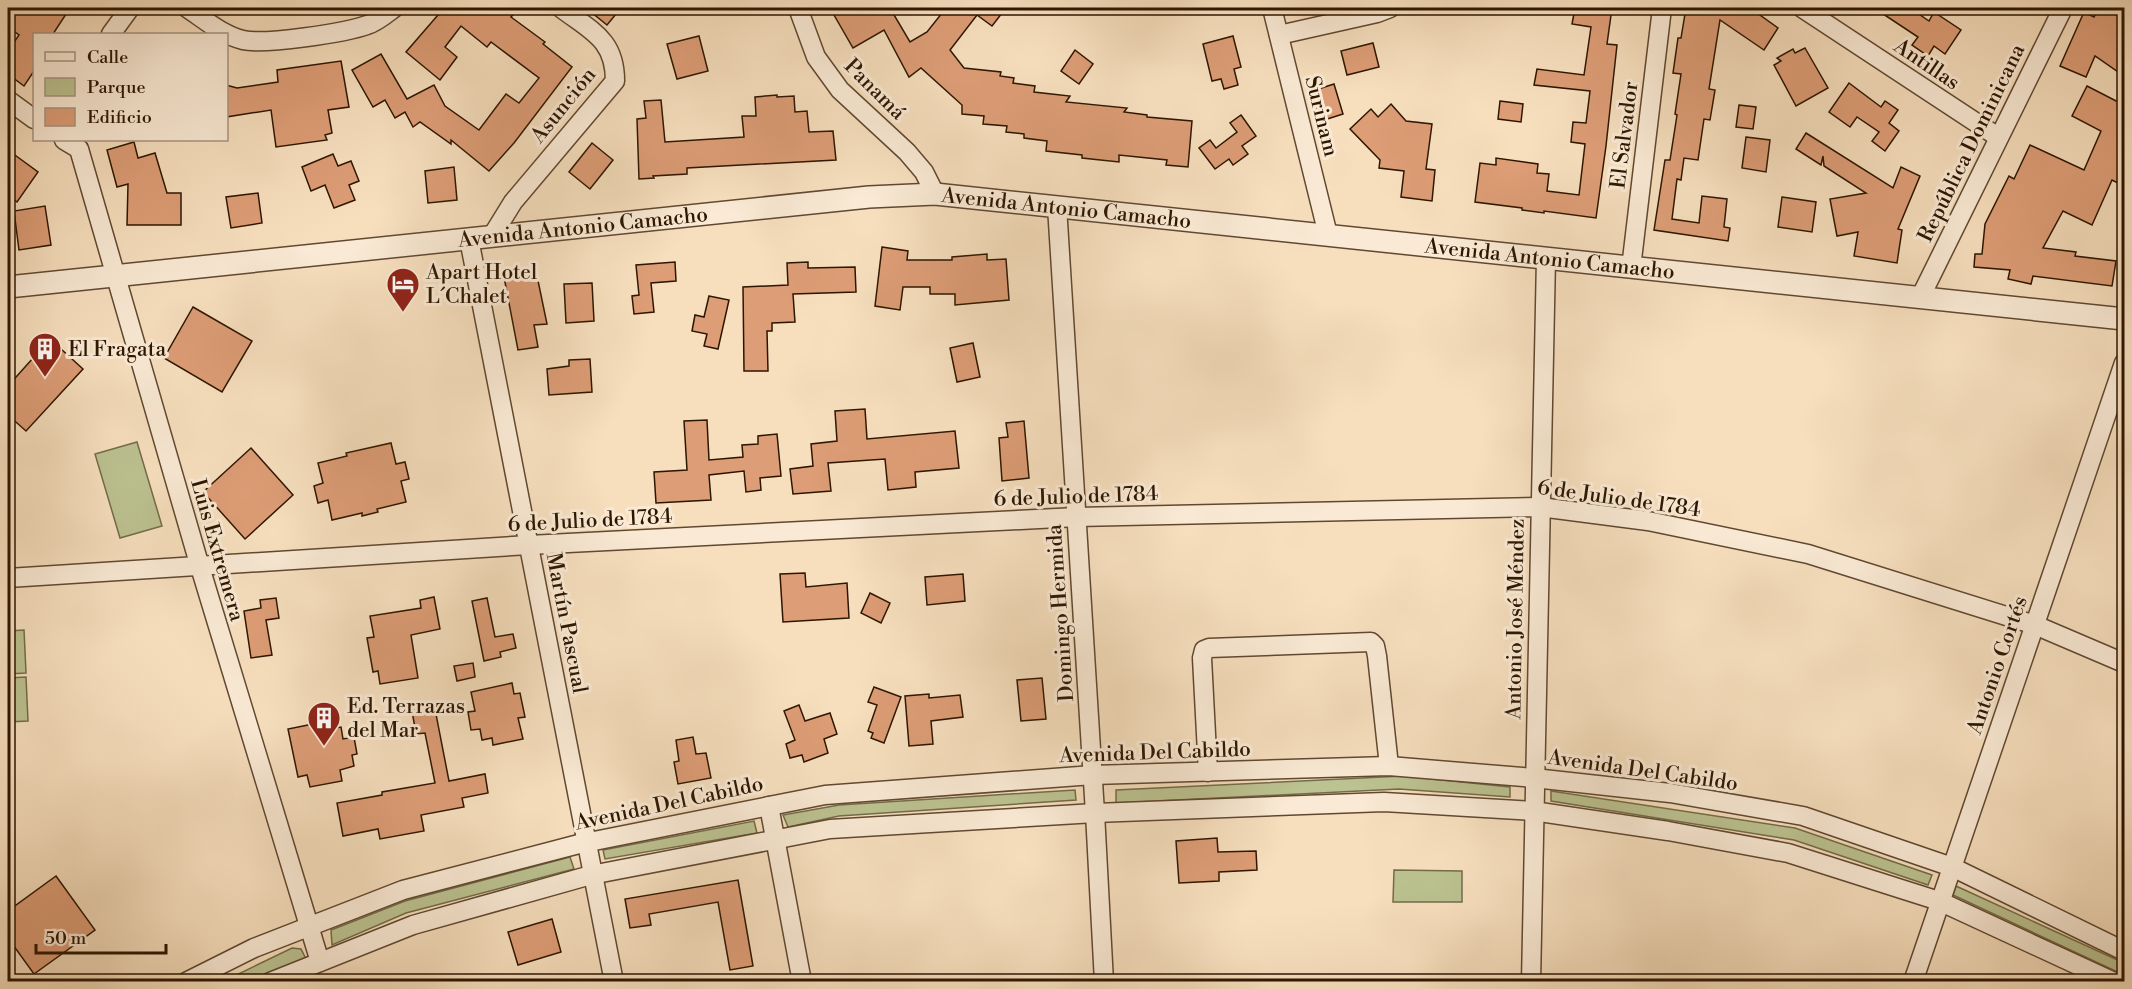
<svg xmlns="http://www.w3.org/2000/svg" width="2132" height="989" font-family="'Libre Bodoni',serif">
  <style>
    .green { fill: #bcc291; stroke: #746c48; stroke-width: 1.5 }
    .building { fill: #dd9d76; stroke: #2d1600; stroke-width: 1.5 }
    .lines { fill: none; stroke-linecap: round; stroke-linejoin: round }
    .minor-casing { stroke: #604830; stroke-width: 21 }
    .tertiary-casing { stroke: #604830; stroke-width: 24 }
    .minor { stroke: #faead5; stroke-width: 18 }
    .tertiary { stroke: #faead5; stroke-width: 21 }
    .labels { text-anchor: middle; stroke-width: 6; stroke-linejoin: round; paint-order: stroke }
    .street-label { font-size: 21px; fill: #2d1600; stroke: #faead5 }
    .poi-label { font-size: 21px; fill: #2d1600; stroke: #faead5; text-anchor: start }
  </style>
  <rect width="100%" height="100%" fill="#f7dfbe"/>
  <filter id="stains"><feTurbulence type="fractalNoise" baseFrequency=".00333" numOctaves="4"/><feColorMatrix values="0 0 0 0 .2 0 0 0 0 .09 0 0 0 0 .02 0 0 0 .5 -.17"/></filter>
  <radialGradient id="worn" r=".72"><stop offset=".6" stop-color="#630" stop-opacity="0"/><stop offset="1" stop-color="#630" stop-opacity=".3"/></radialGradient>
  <g class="green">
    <polygon points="137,442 162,526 120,538 95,454"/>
    <polygon points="24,630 26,673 8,674 8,631"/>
    <polygon points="26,677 28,721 8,722 8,678"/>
    <polygon points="1403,776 1510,787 1510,797 1399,789 1116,803 1116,790"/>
    <polygon points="1075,790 1076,800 839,816 788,827 783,815 839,805"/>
    <polygon points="1551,791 1795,828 1932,875 1928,885 1794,840 1551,801"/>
    <polygon points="754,821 757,833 605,859 603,850"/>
    <polygon points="570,857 574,869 406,913 332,945 331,930 405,901"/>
    <polygon points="1394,870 1462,871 1462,902 1393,902"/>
    <polygon points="1956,886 2124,963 2124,975 1953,895"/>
    <polygon points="292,948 301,949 305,957 303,961 258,981 222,982"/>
  </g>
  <g class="building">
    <polygon points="8,8 70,8 53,34 34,34 34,71 24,86 8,74 8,51 19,35 8,27"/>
    <polygon points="444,8 519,8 511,17 545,42 543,44 572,67 514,143 489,171 451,140 451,144 420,122 413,127 405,112 395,118 385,100 373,107 352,70 381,54 407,99 434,85 445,106 479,130 506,94 519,103 539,78 491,42 487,47 461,26 445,47 457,57 440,80 406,52"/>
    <polygon points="586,8 621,8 607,25"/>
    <polygon points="830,8 890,8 910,42 927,32 946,8 1006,8 992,26 977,15 950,50 964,68 1001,72 1000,76 1014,78 1013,83 1035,86 1034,92 1070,96 1066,102 1127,108 1124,112 1147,115 1147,117 1192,121 1188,167 1166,165 1167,160 1119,155 1119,162 1082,158 1082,155 1046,151 1047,141 1024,138 1024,134 1006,132 1007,126 983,124 984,116 962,114 962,105 921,68 909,77 884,30 853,48"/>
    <polygon points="1575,8 1612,8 1607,44 1617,45 1606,146 1596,218 1544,211 1544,213 1522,210 1522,208 1475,202 1480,163 1496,165 1496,158 1538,164 1537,173 1549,174 1547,191 1579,195 1585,144 1571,142 1573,122 1586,123 1590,91 1534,85 1537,69 1584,75 1591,27 1572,24"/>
    <polygon points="1686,8 1750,8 1778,28 1764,50 1720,20 1709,89 1715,90 1710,120 1704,119 1698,160 1684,158 1681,180 1677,179 1672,219 1699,223 1702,196 1727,199 1724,227 1730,228 1728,241 1654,230 1665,160 1670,160 1677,115 1675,114 1681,74 1673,73 1678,38 1681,38"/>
    <polygon points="1874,8 1910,8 1929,21 1934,12 1961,30 1945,54 1934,46 1928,56 1912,45 1918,37"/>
    <polygon points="2099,8 2124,18 2124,76 2095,56 2086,77 2060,66 2084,12 2094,17"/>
    <polygon points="699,36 708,71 677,79 667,44"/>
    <polygon points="1233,36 1241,67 1234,69 1238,85 1224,89 1221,79 1212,81 1203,44"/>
    <polygon points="1373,43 1379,67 1347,75 1341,51"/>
    <polygon points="1805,48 1828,88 1796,106 1774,65 1781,61 1777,58 1793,49 1795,53"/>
    <polygon points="1075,50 1093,64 1079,84 1061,71"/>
    <polygon points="341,61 349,107 328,110 332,133 325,135 327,140 276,147 271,110 226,117 226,85 237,88 278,82 277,70"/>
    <polygon points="1849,83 1881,107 1885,101 1898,110 1889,123 1899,131 1885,151 1872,141 1879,132 1857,117 1850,127 1829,112"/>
    <polygon points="1334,84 1343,114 1321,121 1312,91"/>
    <polygon points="2087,86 2124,105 2124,186 2112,180 2092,225 2063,211 2043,248 2076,252 2075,256 2116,261 2112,286 2033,276 2031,284 2008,279 2010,270 1974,267 1975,254 1982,254 1985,224 2009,176 2014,179 2030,145 2084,170 2101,131 2072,116"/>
    <polygon points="777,95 777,97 794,96 795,112 807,111 809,132 833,131 836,160 687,168 687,174 653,176 654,178 639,179 637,119 646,118 644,101 661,100 665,142 744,137 742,116 756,116 755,97"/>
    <polygon points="1500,101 1523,104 1521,122 1498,119"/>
    <polygon points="1391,104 1406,121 1432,124 1426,169 1435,170 1432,201 1401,197 1404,171 1379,168 1380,160 1350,129 1371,109 1378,117"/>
    <polygon points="1739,105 1756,107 1753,129 1736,127"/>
    <polygon points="1241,115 1256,136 1242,146 1248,154 1233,165 1229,159 1215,169 1199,148 1210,140 1216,148 1237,132 1230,123"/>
    <polygon points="1806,133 1893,188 1901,167 1920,176 1898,229 1902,230 1897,263 1854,256 1858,232 1837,236 1830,199 1866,193 1824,166 1823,156 1821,165 1796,149"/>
    <polygon points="1746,137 1770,140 1766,172 1742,168"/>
    <polygon points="134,142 138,158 155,153 167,193 181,193 181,225 127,225 128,184 117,187 107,150"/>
    <polygon points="592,143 613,160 590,189 569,172"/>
    <polygon points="8,150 38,172 17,202 8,195"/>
    <polygon points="333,154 338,166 351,161 359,181 349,185 355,200 334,208 325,185 311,191 302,167"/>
    <polygon points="454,167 457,200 428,203 425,171"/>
    <polygon points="258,193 262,223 231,228 226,197"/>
    <polygon points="1782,197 1816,202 1812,232 1778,227"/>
    <polygon points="45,206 51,245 19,250 14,211"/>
    <polygon points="882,247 908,251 907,260 952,260 952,257 987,254 987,260 1006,259 1009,300 955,305 955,294 930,294 930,287 903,287 900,310 875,306"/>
    <polygon points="675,262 676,281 651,283 654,312 634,314 632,296 639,295 636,265"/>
    <polygon points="808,262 808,268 855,267 856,292 793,294 795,322 772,323 772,331 767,331 768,371 744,371 743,287 788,285 787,263"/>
    <polygon points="536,271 547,324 534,325 538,347 518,350 504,277"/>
    <polygon points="592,283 594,321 566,323 564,284"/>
    <polygon points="709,296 729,300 718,349 704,346 707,334 692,331 695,315 704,317"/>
    <polygon points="193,307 252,341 222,392 164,358"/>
    <polygon points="50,339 83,369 26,431 8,415 8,386"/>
    <polygon points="973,343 980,377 957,382 950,348"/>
    <polygon points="590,359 592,392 549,395 547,369 569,366 569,360"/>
    <polygon points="865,409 867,439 955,431 959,468 915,472 916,487 888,490 885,459 828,463 831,491 793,494 790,469 813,466 811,444 837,441 835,411"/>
    <polygon points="707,420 709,460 743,457 742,445 758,444 758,436 777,434 781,476 760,478 761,490 746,492 744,471 709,475 711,500 656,503 654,472 687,470 684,421"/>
    <polygon points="1024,421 1029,478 1002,481 999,438 1008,437 1006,423"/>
    <polygon points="391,443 396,464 405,462 409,479 401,481 406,502 377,509 378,512 362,516 362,513 332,520 328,500 318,503 314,486 323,483 318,463 347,456 346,453"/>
    <polygon points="251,448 293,495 245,539 203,492"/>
    <polygon points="805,573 806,587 847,583 849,618 783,622 780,574"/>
    <polygon points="963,574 965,601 927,605 925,577"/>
    <polygon points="870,593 890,603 881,623 861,613"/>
    <polygon points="434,597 440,629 411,635 418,678 380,684 378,671 373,672 367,638 374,637 370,616 421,608 420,600"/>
    <polygon points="276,598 279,618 266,620 272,655 251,658 244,611 261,608 260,600"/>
    <polygon points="487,598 495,637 513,634 516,648 500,652 501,657 484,661 472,601"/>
    <polygon points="473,663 475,677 457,681 454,666"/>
    <polygon points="1042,678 1046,719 1021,721 1017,680"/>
    <polygon points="512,683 514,694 520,693 525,717 518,718 523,739 493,745 492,738 482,740 480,729 471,730 468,712 475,711 471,692"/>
    <polygon points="874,687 901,697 884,743 871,738 873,733 868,731 877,705 868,702"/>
    <polygon points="929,694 929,698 960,695 963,717 931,721 933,744 909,746 905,696"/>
    <polygon points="799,705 805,721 830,713 837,734 824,739 828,753 804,762 802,755 790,758 786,744 795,740 784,711"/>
    <polygon points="428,707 429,710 435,709 449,781 485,774 488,793 462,798 464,807 421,815 424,831 380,839 378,829 343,836 337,803 382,795 382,792 435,783 425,733 416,734 412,711"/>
    <polygon points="328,721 330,729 341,727 343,739 354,737 357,754 352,755 354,766 340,770 342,781 310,787 307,775 298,777 288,729"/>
    <polygon points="693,737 696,754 706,753 711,778 678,784 674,762 679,761 676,740"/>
    <polygon points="1217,838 1218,852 1256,851 1257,870 1219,872 1219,881 1179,883 1176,841"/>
    <polygon points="56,876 95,930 34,974 8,938 8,911"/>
    <polygon points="738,880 753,966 730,970 718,902 649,914 651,925 630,928 625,899"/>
    <polygon points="552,919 561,952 518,965 508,932"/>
  </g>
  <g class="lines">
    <g class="minor-casing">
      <g id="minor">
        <path d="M187,8C204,19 222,35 243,40C264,45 345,33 367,25C377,22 386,14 394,8"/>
        <polyline points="798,8 816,57 840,90 907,152 924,172 935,194"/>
        <polyline points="1272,8 1328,235"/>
        <polyline points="1802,8 1998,137"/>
        <polyline points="111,34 130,8"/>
        <polyline points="1279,35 1377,13 1390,8"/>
        <polyline points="8,100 34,119"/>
        <polyline points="64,140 79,149 200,567 320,962"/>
        <polyline points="1057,206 1095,813 1104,982"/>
        <path d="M492,236L513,202L615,81C615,39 591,31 561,8"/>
        <polyline points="469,239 614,982"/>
        <polyline points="1631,268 1662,8"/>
        <polyline points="1920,298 2063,8"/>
        <polyline points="8,578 529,545 1077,517 1540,507 1648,521 1808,554 2035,625 2124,663"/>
        <polyline points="1208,772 1202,658 1204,650 1209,648 1371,642 1375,646 1377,656 1389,766"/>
        <polyline points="769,806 802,982"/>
        <polyline points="186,982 254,948 403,890 579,844 825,795 1093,775 1389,766 1534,778 1670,793 1803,816 1952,867 2124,951"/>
        <polyline points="270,982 413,925 591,875 830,829 1095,813 1384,802 1533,811 1668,831 1788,853 1939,901 2114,982"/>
        <polyline points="1531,982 1546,258"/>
        <polyline points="1913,982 2124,363"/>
      </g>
    </g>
    <g class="tertiary-casing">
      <g id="tertiary">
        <path id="s1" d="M8,287L869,197L935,194L2124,319"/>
      </g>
    </g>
    <use href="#minor" class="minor"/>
    <use href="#tertiary" class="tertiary"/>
  </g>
  <defs>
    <g id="hotel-pin" transform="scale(1.725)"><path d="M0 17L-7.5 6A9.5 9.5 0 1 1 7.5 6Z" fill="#8f2418" stroke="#faead5"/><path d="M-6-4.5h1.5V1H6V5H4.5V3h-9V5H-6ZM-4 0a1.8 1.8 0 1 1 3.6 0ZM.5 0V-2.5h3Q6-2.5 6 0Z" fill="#fff"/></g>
    <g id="building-pin" transform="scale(1.725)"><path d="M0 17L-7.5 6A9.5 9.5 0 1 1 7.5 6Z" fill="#8f2418" stroke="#faead5"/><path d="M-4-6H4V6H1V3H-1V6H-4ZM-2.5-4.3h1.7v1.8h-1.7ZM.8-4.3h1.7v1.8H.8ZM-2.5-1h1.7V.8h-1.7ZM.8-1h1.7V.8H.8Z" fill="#fff"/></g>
  </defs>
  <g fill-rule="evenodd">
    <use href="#hotel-pin" x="403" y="284"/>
    <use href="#building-pin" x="45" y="349"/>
    <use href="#building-pin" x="324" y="718"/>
  </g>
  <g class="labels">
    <g class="street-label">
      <text transform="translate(1927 64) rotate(34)" y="7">Antillas</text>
      <text transform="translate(875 89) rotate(45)" y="7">Panamá</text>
      <text transform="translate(563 105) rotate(-51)" y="7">Asunción</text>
      <text transform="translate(1322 116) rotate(76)" y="7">Surinam</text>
      <text transform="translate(1624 135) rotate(-83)" y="7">El Salvador</text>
      <text transform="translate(1971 143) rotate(-64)" y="7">República Dominicana</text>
      <text dy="7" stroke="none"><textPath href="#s1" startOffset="1064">Avenida Antonio Camacho</textPath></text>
      <text dy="7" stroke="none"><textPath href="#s1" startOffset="578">Avenida Antonio Camacho</textPath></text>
      <text dy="7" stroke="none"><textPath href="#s1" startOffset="1550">Avenida Antonio Camacho</textPath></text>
      <text transform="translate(1076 496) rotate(-2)" y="7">6 de Julio de 1784</text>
      <text transform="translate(1619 498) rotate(8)" y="7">6 de Julio de 1784</text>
      <text transform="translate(590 520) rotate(-3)" y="7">6 de Julio de 1784</text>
      <text transform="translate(218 550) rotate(74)" y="7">Luis Extremera</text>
      <text transform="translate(1060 613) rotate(-94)" y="7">Domingo Hermida</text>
      <text transform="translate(1515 619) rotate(-89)" y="7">Antonio José Méndez</text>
      <text transform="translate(567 623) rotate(79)" y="7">Martín Pascual</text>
      <text transform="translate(1997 665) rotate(-71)" y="7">Antonio Cortés</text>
      <text transform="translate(1155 752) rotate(-2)" y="7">Avenida Del Cabildo</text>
      <text transform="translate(1643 770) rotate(8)" y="7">Avenida Del Cabildo</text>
      <text transform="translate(669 803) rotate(-12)" y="7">Avenida Del Cabildo</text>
    </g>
    <g class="poi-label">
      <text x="426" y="279">Apart Hotel<tspan x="426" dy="24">L´Chalet</tspan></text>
      <text x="68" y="356">El Fragata</text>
      <text x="347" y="713">Ed. Terrazas<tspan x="347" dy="24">del Mar</tspan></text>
    </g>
  </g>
  <rect width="2132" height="989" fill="none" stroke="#f7dfbe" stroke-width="30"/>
  <rect x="9" y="9" width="2114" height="971" fill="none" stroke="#2d1600" stroke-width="3"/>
  <rect x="15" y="15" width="2102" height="959" fill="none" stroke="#2d1600" stroke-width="1.5"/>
  <rect x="33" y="33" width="195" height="108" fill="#faead5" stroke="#a89580" stroke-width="1.5"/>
  <rect x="45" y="52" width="30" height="9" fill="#faead5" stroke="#a89580" stroke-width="1.5"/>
  <text x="87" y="63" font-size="18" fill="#2d1600">Calle</text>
  <rect x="45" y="78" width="30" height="18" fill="#bcc291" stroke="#a89580" stroke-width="1.5"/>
  <text x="87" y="93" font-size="18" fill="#2d1600">Parque</text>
  <rect x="45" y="108" width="30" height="18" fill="#dd9d76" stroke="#a89580" stroke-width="1.5"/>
  <text x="87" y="123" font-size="18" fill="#2d1600">Edificio</text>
  <path d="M36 944v9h130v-9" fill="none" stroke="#2d1600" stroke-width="3"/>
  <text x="45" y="944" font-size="18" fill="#2d1600" stroke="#faead5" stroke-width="4.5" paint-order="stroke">50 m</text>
  <rect width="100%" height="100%" filter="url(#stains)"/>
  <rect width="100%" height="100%" fill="url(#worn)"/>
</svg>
